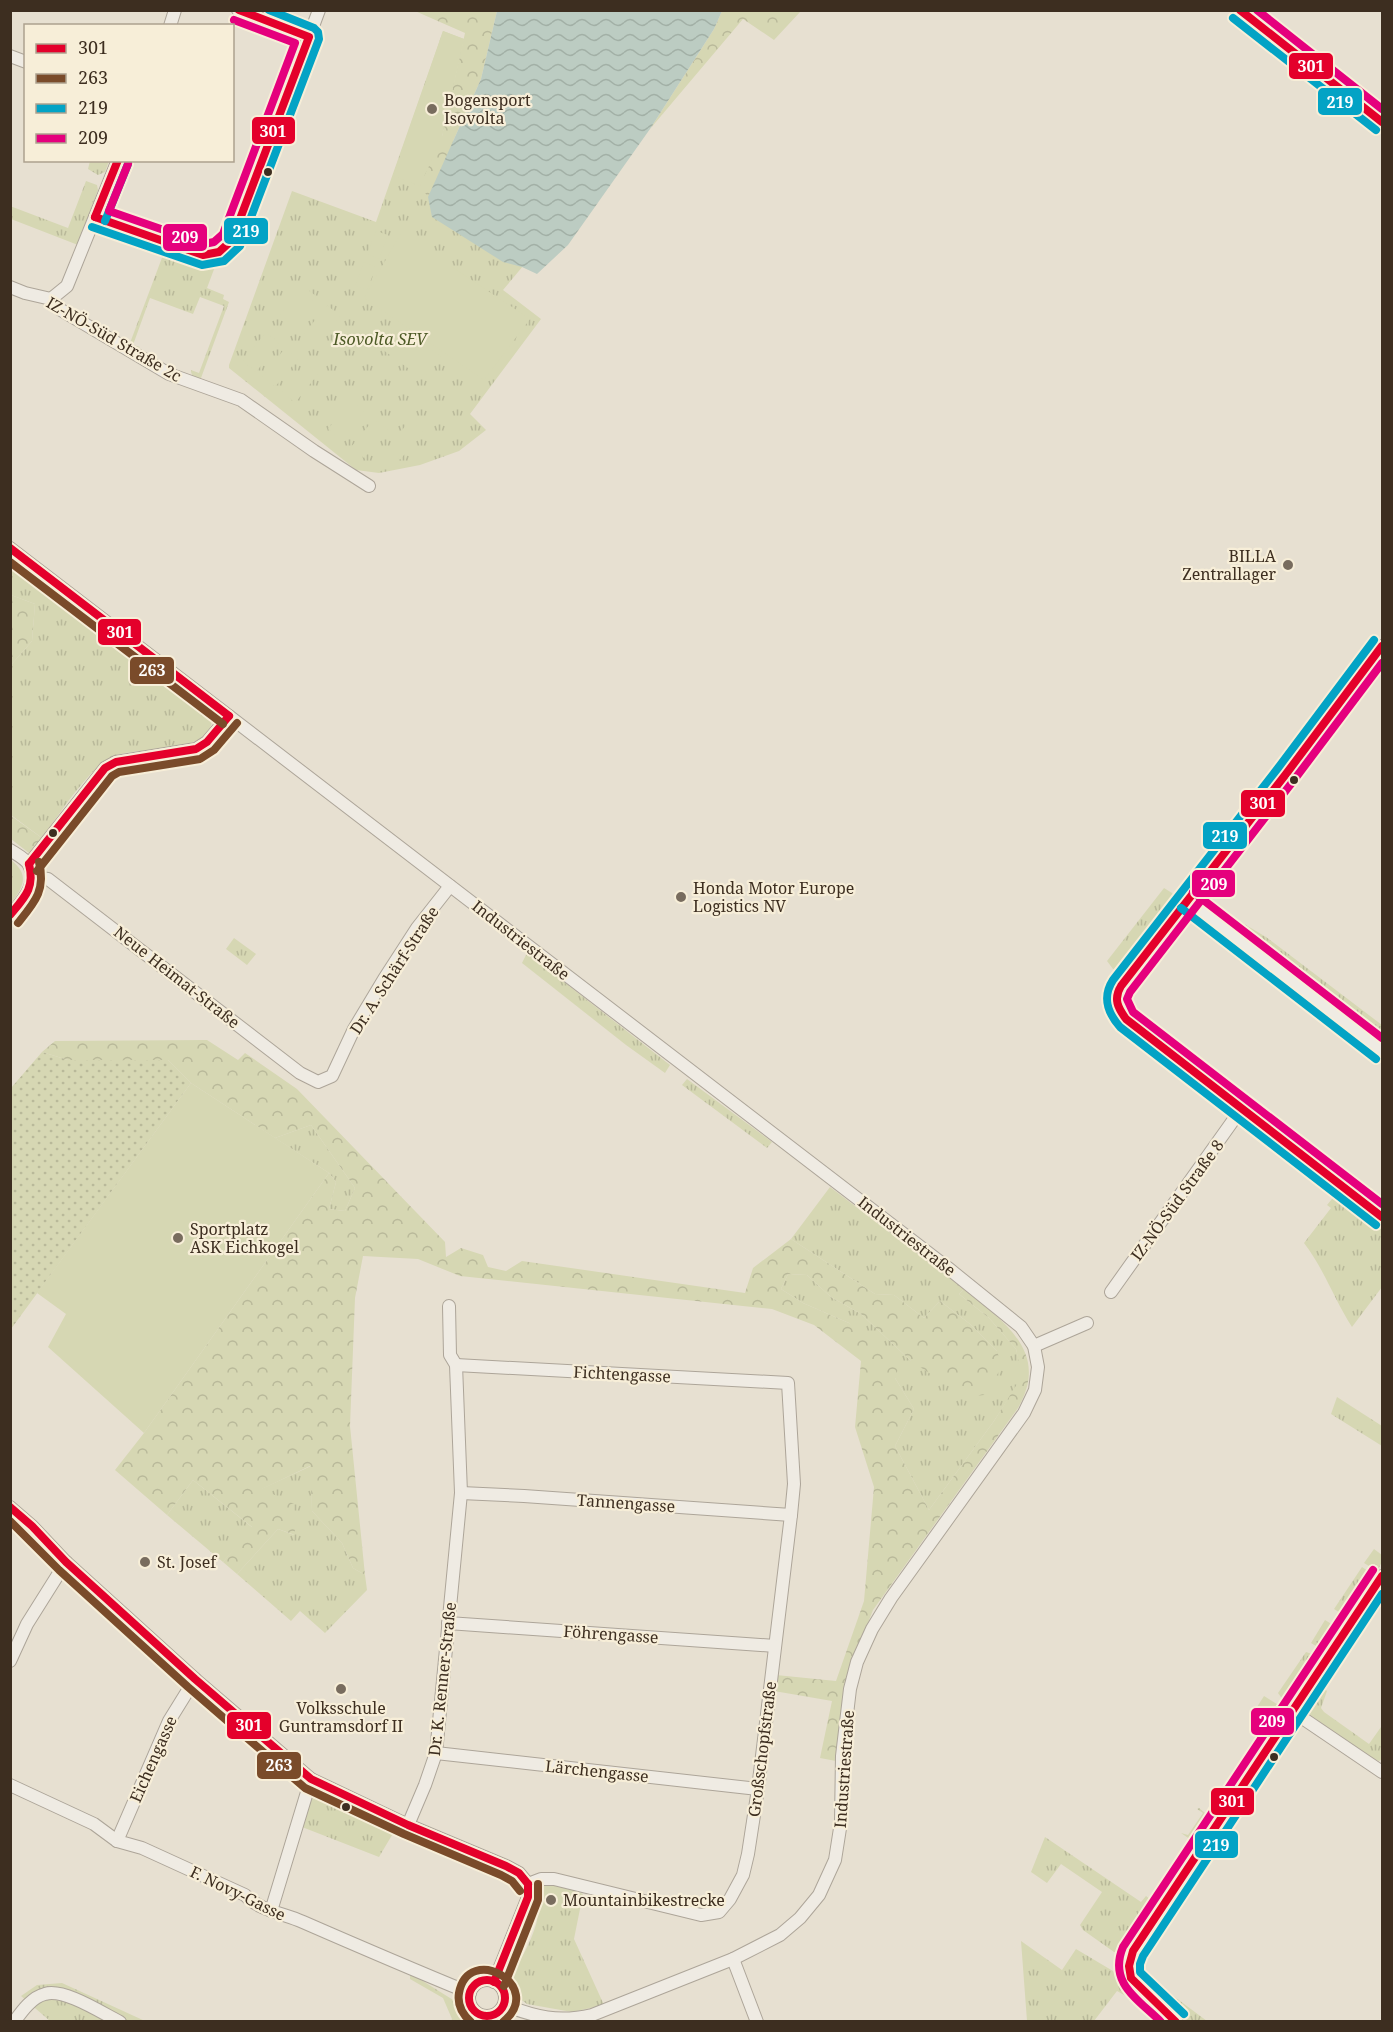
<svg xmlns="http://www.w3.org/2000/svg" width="1393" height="2032" font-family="'Noto Serif',serif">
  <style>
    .grass { fill: url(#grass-tufts) }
    .forest { fill: url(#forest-crowns) }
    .garden { fill: url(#garden-dots) }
    .pitch { fill: #d6d7b3 }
    .water { fill: url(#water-waves) }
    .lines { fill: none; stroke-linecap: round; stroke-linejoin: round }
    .street-casing { stroke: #ada599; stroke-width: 14 }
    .street { stroke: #efebe3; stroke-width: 12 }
    .bus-1-casing { stroke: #f7eed8; stroke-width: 12 }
    .bus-2-casing { stroke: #f7eed8; stroke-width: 12 }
    .bus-3-casing { stroke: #f7eed8; stroke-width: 12 }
    .bus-4-casing { stroke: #f7eed8; stroke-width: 12 }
    .bus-1 { stroke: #e4002b; stroke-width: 8 }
    .bus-2 { stroke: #7a4b2a; stroke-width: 8 }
    .bus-3 { stroke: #03a3c5; stroke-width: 8 }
    .bus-4 { stroke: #e5007d; stroke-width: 8 }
    .poi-dot { fill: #786c5e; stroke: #f7eed8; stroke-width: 2 }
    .bus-dot { fill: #3d2e20; stroke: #f7eed8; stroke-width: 2 }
    .labels { text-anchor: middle; stroke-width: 4.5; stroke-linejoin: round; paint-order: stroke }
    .poi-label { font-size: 16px; fill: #3d2e20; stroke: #f7eed8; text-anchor: start }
    .street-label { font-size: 16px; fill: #3d2e20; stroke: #f7eed8 }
    .park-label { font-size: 16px; font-style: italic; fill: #4d5a26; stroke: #f7eed8 }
    .line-badge { stroke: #f7eed8; stroke-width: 2 }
    .badge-label { font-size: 16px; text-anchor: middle; font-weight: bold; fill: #fff }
  </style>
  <defs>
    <pattern id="grass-tufts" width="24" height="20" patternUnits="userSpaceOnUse" patternTransform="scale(1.5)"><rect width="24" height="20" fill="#d6d7b3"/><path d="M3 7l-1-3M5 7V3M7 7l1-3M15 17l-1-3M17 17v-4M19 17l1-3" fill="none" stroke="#b9b99a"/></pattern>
    <pattern id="forest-crowns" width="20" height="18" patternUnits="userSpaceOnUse" patternTransform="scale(1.5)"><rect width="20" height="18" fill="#d6d7b3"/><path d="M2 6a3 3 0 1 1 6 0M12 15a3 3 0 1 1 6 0" fill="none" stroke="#b9b99a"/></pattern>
    <pattern id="garden-dots" width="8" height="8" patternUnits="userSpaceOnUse" patternTransform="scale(1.5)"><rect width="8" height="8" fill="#d6d7b3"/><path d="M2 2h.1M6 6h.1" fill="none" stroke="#b9b99a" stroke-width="1.8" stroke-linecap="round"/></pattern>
    <pattern id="water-waves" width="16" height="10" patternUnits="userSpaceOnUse" patternTransform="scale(1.5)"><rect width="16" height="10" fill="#bcccc2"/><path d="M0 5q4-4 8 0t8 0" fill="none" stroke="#a2b0a6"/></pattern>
  </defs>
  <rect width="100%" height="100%" fill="#e7e0d1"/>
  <g class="grass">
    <polygon points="443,31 464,39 442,136 575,204 503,290 541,319 470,414 486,430 459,451 420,465 379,473 356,470 229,368 229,365 292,191 376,222"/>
    <polygon points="90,161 90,160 109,161 105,172 98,175 88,169"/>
    <polygon points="86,181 97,185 98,190 78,245 11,219 10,206 68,228"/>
    <path d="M137,237C167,248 215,278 237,243L241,244L232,256L216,264L207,288L224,295L223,299L229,302L201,378L198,381L194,380L191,372V370L199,373L224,306L200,297L193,314L150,298L133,345L140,347L136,350L125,341L130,343L163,255L132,243Z"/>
    <path d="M11,556L212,716C215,756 139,746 114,756C89,767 59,815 42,838L11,815V665L32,641L35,604L11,595Z"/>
    <path d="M10,859C30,875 24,886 11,903Z"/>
    <polygon points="1164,888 1172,893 1177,900 1121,972 1113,969 1107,961"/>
    <polygon points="1205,906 1214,906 1266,937 1382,1025 1382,1042"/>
    <polygon points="234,938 256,954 247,965 226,949"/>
    <polygon points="527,953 670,1065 665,1073 626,1045 522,963"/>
    <polygon points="1125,1003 1361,1184 1382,1197 1382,1209 1135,1020 1123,1006"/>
    <polygon points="687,1079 772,1142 767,1148 682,1085"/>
    <polygon points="311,1125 355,1188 345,1211 329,1209 336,1182 329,1173 275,1138"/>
    <polygon points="830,1187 964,1289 959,1294 989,1318 1016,1349 1023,1376 994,1421 929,1510 895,1446 914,1409 895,1378 849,1323 803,1303 781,1289 788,1274 807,1275 831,1297 861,1314 911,1361 997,1351 970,1324 940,1301 924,1318 894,1295 875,1294 791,1239"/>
    <path d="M1340,1192L1382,1225V1287L1352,1327C1334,1299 1324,1269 1304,1243L1331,1208L1327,1205L1336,1194Z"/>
    <polygon points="1337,1397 1382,1426 1382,1446 1331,1414"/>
    <polygon points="311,1466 312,1511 342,1543 353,1568 365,1575 367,1590 325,1633 300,1611 291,1621 237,1574 278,1529 294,1535 261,1489"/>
    <polygon points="193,1480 253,1528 223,1562 167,1515"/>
    <polygon points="1374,1549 1382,1555 1382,1562 1377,1571 1364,1563"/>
    <polygon points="1362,1567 1374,1575 1347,1617 1334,1609"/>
    <polygon points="1325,1620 1338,1628 1325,1648 1321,1649 1311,1643"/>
    <polygon points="1306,1652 1312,1654 1316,1662 1293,1698 1283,1700 1278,1693"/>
    <path d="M1324,1688L1327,1691L1321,1708L1324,1712L1369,1744L1381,1727L1382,1729V1759L1379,1761L1374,1759L1307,1713C1302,1701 1311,1689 1324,1688Z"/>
    <polygon points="1264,1696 1280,1706 1282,1713 1281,1717 1275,1719 1257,1707"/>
    <polygon points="317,1790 331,1800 398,1825 379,1857 302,1827 314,1792"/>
    <polygon points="1199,1808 1210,1817 1211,1821 1199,1839 1191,1840 1181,1833 1188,1835 1203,1813 1197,1809"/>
    <polygon points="1045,1837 1141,1902 1146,1896 1155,1903 1123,1953 1114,1952 1083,1930 1080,1925 1102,1892 1061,1864 1047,1883 1031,1872"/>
    <path d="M554,1882L583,1894L574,1939L604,2005L572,2012L527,2004L512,1993L506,1981L510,1962L518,1963C525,1954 535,1931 537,1920C540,1903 530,1888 554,1882Z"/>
    <path d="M1162,1920L1164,1921L1140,1957L1138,1964L1141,1972L1207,2021H1188L1144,1983C1126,1960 1145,1942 1158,1921Z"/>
    <polygon points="1021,1941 1062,1970 1076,1949 1118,1974 1132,1990 1130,1995 1126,1996 1117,1991 1094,2021 1027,2021"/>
    <polygon points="410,1973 458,2003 462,2021 451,2021 452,2019 443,1998 410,1979"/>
    <polygon points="62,1983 145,2021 50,2021 21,1996 37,1985"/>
  </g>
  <g class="forest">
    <polygon points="415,11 497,11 481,79 428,197 420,186 442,136 465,33"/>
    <polygon points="722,11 801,11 774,40 743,19 650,129 714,29"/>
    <polygon points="11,595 35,604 32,641 11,665"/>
    <polygon points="10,815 42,838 29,853 11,839"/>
    <path d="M207,1040L238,1060L245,1053L297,1089L445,1242L446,1257L461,1248L483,1255L488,1267L506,1271L522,1261L745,1293L753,1268L791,1239L875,1294L894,1295L924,1318L940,1301L970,1324L997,1351L1002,1367L984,1395L965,1397L911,1361L861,1314L831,1297L807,1275L788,1274L781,1289L803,1303L849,1323L900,1363L895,1378L914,1409L895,1446L929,1510L994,1421L1022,1376L1016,1349L989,1318L959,1294L964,1289C1002,1321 1051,1351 1018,1408L873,1610L844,1685L836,1761L820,1758L832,1701L774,1691L776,1675L836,1681L864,1601L874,1487L855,1427L861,1361L814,1325L772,1309L460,1276L418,1259L363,1256L355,1298L350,1426L365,1575L353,1568L342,1543L312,1511L310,1466L262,1489L294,1504L295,1535L278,1529L237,1574L223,1562L252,1527L193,1480L167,1515L115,1470L144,1433L329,1173L336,1182L329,1209L345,1211L355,1188L311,1125L275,1138L191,1083L168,1060H68L42,1052L55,1041Z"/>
  </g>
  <polygon class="garden" points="42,1052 68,1060 168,1060 191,1083 11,1329 11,1088"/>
  <g class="pitch">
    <polygon points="443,31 464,39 442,136 420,186 393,176"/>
    <polygon points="376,231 388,235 379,259 367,254"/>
    <polygon points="401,233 530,319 484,380 364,298"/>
    <polygon points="364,262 376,267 367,290 355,286"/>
    <polygon points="303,286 316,296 293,325 280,315"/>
    <polygon points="327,305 340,316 317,345 304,334"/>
    <polygon points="393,325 441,356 423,379 379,347"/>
    <polygon points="266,332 279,343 256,372 243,361"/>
    <polygon points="285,348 298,359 275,387 262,377"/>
    <polygon points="305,364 318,374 295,403 282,392"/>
    <polygon points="351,400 364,411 341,440 328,429"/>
    <polygon points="374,419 388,429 364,458 351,447"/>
    <polygon points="410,420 423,431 400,460 387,449"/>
    <polygon points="191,1083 329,1173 144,1433 48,1347 66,1314 37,1293"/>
  </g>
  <polygon class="water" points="497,11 722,11 714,29 650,129 568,245 537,274 522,267 503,262 432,217 428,197 481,79"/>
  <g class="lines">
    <g class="street-casing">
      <g id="street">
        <polyline points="1239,10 1382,122"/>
        <polyline points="170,26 175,10"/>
        <polyline points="309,37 319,10"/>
        <polyline points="10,56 26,62"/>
        <polyline points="95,217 203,255 219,252 232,240 309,37 238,10"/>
        <polyline points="10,287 25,293 51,299 61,310 169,374 241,400 314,451 369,486"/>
        <polyline points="51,299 67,286 118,160"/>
        <path d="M10,548L948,1268L1021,1327L1034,1346L1038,1367L1035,1390L1024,1413L891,1598L872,1629L857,1662L850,1689L842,1756L841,1822L835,1860L819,1895L800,1918L780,1935L733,1959L592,2015C558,2023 536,2017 504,2005"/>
        <path d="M1382,646L1286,774L1121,986C1112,998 1117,1008 1126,1019L1382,1217"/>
        <path d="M10,850C16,854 26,859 29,865C40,883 21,902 10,916"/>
        <polyline points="29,864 105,768 116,762 196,749 207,742 229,716"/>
        <polyline points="33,877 48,879 300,1073 318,1082 332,1076 354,1029 384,979 417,928 450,886"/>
        <polyline points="1187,900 1382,1051"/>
        <polyline points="1111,1292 1242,1108"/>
        <polyline points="1034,1346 1087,1323"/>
        <polyline points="456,1365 788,1383 794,1484 791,1515 758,1789 748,1854 743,1875 730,1899 719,1912 701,1915 554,1879 541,1879 528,1884"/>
        <polyline points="461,1493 524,1496 791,1515"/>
        <polyline points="10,1507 32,1526 66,1562 195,1679 311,1779 408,1825 506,1866 519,1873 528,1884"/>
        <polyline points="448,1623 775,1646"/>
        <polyline points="10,1661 27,1624 66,1562"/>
        <polyline points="1292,1711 1382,1772"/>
        <polyline points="436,1753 758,1789"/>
        <path d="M10,1785L94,1824L117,1841L142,1848L245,1895C260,1911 283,1913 303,1922C358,1946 414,1970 470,1993"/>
        <polyline points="408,1825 425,1785 436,1753 461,1493 456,1365 450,1355 449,1306"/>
        <polyline points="117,1841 169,1721 195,1679"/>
        <polyline points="271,1911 311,1779"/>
        <polyline points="733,1959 757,2022"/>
        <circle cx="487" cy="1998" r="18"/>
        <polyline points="494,1982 528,1897 528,1884"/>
        <path d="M14,2022C22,2011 32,1997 45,1994C64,1988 102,2013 120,2022"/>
        <path d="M1177,2022L1131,1978C1127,1966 1129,1959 1135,1947L1382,1576"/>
      </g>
    </g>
    <use href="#street" class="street"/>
    <g class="bus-1-casing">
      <g id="bus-1">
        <polyline points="1240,10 1382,122"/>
        <polyline points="95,217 203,255 219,252 232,240 309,37 239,10"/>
        <polyline points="95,217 118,160"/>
        <polyline points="10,548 229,716"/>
        <path d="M1382,646L1286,774L1121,986C1113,999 1118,1008 1126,1019L1382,1217"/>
        <polyline points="29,864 105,768 116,762 196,749 207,742 229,716"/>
        <path d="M10,915C25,897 35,888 29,864"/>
        <polyline points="10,1507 32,1526 66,1562 195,1679 311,1779 408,1825 506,1866 519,1873 528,1884"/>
        <circle cx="487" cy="1998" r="18"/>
        <polyline points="494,1982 528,1897 528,1884"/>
        <polyline points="1176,2022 1131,1978 1129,1966 1133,1951 1382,1576"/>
      </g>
    </g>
    <g class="bus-2-casing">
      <g id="bus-2">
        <polyline points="10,562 223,724"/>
        <polyline points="37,871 112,776 119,772 200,759 214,750 237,723"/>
        <path d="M18,923C35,902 46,890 39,862"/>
        <polyline points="10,1521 59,1570 188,1687 305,1788 404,1834 501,1875 512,1881 520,1891"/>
        <polyline points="504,1986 538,1900 538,1884"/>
        <path d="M471,2022C463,2015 457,2005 459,1993C468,1942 547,1986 503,2022"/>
      </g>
    </g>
    <g class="bus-3-casing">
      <g id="bus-3">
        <polyline points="1233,18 1376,130"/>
        <polyline points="105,221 128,164"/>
        <polyline points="92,227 202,265 224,261 240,246 319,39 318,32 314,28 269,10"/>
        <path d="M1374,640L1278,768L1113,980C1102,997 1107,1012 1120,1027L1376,1225"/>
        <polyline points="1181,908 1376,1059"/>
        <polyline points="1184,2014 1140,1972 1140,1964 1143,1956 1382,1594"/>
      </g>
    </g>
    <g class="bus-4-casing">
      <g id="bus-4">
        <polyline points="1257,10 1382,109"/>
        <polyline points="128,164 109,211 204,244 214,242 223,234 295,43 234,20"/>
        <polyline points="1382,663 1294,780 1130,992 1127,999 1133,1012 1382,1204"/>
        <polyline points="1193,892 1382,1038"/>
        <path d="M1161,2022C1138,1999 1108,1983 1123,1947L1373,1570"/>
      </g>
    </g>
    <use href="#bus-1" class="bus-1"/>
    <use href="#bus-2" class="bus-2"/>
    <use href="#bus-3" class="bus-3"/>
    <use href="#bus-4" class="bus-4"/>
  </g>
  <g class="poi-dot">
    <circle cx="432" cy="109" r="6"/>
    <circle cx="1288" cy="565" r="6"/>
    <circle cx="681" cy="897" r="6"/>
    <circle cx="178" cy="1238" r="6"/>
    <circle cx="145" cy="1562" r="6"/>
    <circle cx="341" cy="1689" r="6"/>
    <circle cx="551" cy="1900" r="6"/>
  </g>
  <g class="bus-dot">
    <circle cx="268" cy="172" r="5"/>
    <circle cx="1294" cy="780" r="5"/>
    <circle cx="53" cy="833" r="5"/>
    <circle cx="1274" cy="1757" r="5"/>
    <circle cx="346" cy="1807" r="5"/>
  </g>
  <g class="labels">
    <g class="poi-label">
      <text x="444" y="106">Bogensport<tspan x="444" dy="18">Isovolta</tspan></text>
      <text x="1276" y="562" text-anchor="end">BILLA<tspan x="1276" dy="18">Zentrallager</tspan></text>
      <text x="693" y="894">Honda Motor Europe<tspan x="693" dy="18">Logistics NV</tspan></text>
      <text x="190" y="1235">Sportplatz<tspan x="190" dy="18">ASK Eichkogel</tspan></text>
      <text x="157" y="1568">St. Josef</text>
      <text x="341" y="1714" text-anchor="middle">Volksschule<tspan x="341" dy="18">Guntramsdorf II</tspan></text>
      <text x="563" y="1906">Mountainbikestrecke</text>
    </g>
    <g class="street-label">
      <text transform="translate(114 339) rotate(30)" y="6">IZ-NÖ-Süd Straße 2c</text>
      <text transform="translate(521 940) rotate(38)" y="6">Industriestraße</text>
      <text transform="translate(394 970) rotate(-57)" y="6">Dr. A. Schärf-Straße</text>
      <text transform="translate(177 977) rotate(38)" y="6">Neue Heimat-Straße</text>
      <text transform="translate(1177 1200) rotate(-54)" y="6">IZ-NÖ-Süd Straße 8</text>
      <text transform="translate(907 1236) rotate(38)" y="6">Industriestraße</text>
      <text transform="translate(622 1374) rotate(3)" y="6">Fichtengasse</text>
      <text transform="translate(626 1503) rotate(4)" y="6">Tannengasse</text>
      <text transform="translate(611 1634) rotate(4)" y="6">Föhrengasse</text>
      <text transform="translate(442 1679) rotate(-84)" y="6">Dr. K. Renner-Straße</text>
      <text transform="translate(762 1749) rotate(-83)" y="6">Großschopfstraße</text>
      <text transform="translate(153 1759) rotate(-66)" y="6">Eichengasse</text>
      <text transform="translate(844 1769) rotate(-86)" y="6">Industriestraße</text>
      <text transform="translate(597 1771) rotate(6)" y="6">Lärchengasse</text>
      <text transform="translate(238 1893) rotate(26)" y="6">F. Novy-Gasse</text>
    </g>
    <g class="park-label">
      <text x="380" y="345">Isovolta SEV</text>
    </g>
  </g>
  <g class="line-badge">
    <rect x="1288" y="52" width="46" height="28" rx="6" fill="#e4002b"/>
    <rect x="1317" y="87" width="46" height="29" rx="6" fill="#03a3c5"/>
    <rect x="251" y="116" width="45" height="29" rx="6" fill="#e4002b"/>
    <rect x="223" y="217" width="46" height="28" rx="6" fill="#03a3c5"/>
    <rect x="162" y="223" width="46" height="29" rx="6" fill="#e5007d"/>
    <rect x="97" y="618" width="45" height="28" rx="6" fill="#e4002b"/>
    <rect x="129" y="656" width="46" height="29" rx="6" fill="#7a4b2a"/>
    <rect x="1240" y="789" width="46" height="29" rx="6" fill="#e4002b"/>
    <rect x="1202" y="821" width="46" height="29" rx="6" fill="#03a3c5"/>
    <rect x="1191" y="869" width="45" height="29" rx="6" fill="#e5007d"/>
    <rect x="1250" y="1707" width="45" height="29" rx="6" fill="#e5007d"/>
    <rect x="226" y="1711" width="46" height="29" rx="6" fill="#e4002b"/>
    <rect x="256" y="1751" width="46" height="29" rx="6" fill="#7a4b2a"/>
    <rect x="1210" y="1787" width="45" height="29" rx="6" fill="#e4002b"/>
    <rect x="1194" y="1830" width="45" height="29" rx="6" fill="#03a3c5"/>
  </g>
  <g class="badge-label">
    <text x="1311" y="72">301</text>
    <text x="1340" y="108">219</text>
    <text x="273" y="137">301</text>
    <text x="246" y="237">219</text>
    <text x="185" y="243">209</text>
    <text x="120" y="638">301</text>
    <text x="152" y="676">263</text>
    <text x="1263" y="809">301</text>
    <text x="1225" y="842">219</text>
    <text x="1214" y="890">209</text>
    <text x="1272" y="1727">209</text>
    <text x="249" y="1731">301</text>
    <text x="279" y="1771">263</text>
    <text x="1232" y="1807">301</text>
    <text x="1216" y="1851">219</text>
  </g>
  <rect width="1393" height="2032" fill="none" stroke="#3d2e20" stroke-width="24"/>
  <rect x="24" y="24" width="210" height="138" fill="#f7eed8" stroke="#ada18e" stroke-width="1.5"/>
  <rect x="36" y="44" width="30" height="9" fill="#e4002b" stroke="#ada18e" stroke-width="1.5"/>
  <text x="78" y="54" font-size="18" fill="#3d2e20">301</text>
  <rect x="36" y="74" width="30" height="9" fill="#7a4b2a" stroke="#ada18e" stroke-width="1.5"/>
  <text x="78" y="84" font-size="18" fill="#3d2e20">263</text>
  <rect x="36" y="104" width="30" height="9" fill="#03a3c5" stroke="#ada18e" stroke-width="1.5"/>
  <text x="78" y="114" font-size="18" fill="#3d2e20">219</text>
  <rect x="36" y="134" width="30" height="9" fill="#e5007d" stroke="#ada18e" stroke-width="1.5"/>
  <text x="78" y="144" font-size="18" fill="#3d2e20">209</text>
</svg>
